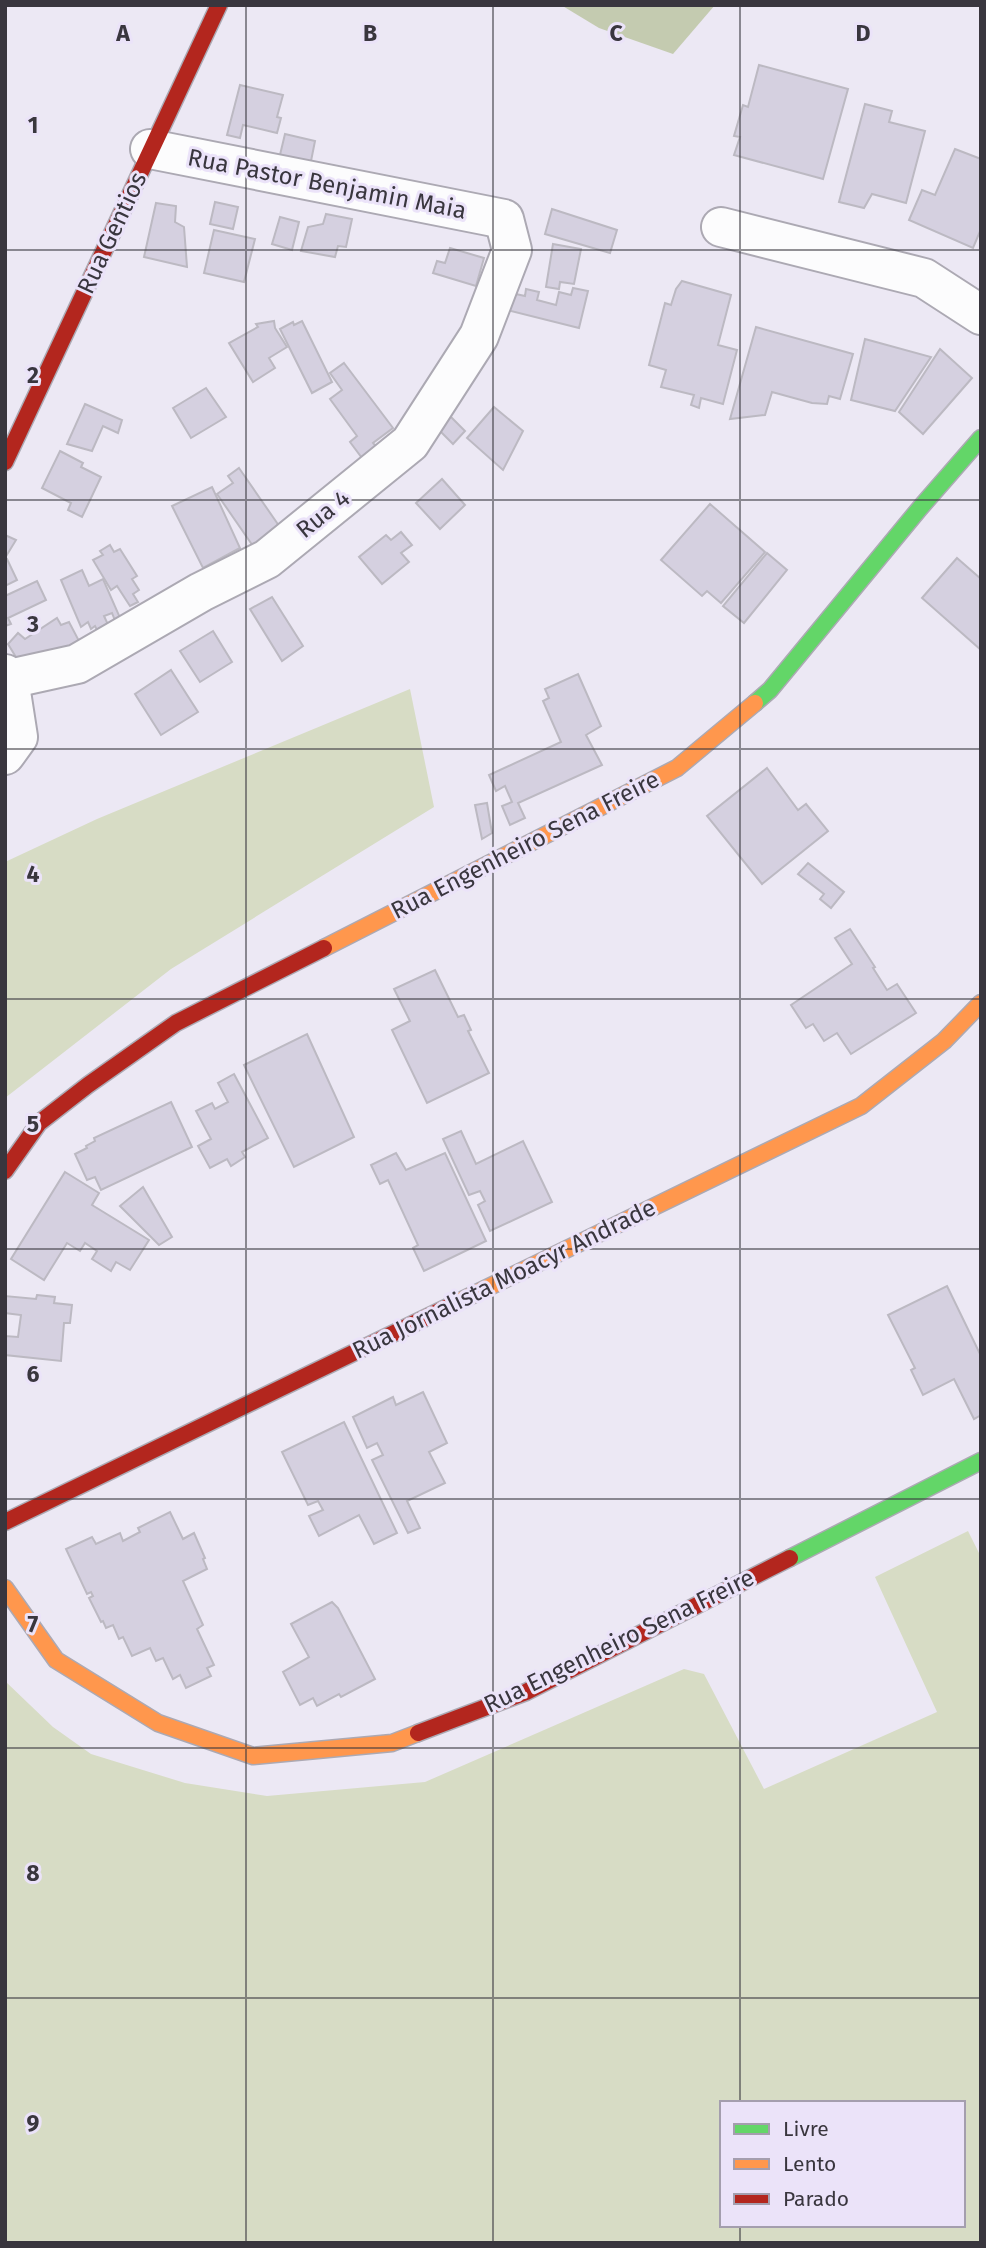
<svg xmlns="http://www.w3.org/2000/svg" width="986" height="2248" font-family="'Fira Sans',sans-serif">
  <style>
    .green { fill: #d7dcc5; fill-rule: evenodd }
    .forest { fill: #c4cbb0 }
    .building { fill: #d5d0e0; stroke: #bcb9c2; stroke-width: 2 }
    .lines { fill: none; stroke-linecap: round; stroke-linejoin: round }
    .street-casing { stroke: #aca9b3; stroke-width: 42 }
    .fast-casing { stroke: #aca9b3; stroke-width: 19 }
    .slow-casing { stroke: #aca9b3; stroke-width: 19 }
    .jam-casing { stroke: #aca9b3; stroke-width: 19 }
    .street { stroke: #fcfcfd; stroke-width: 38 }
    .fast { stroke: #63d668; stroke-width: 16 }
    .slow { stroke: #ff974d; stroke-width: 16 }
    .jam { stroke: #b3261e; stroke-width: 16 }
    .grid { fill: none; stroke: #39363e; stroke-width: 2; stroke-opacity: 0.55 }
    .labels { text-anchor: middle; stroke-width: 6; stroke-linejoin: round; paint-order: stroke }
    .street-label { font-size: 24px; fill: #39363e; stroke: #ebe3f9 }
    .grid-label { font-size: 23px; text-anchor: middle; font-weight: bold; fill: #39363e; stroke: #ebe3f9; stroke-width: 6; stroke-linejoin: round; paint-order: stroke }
  </style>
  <rect width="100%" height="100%" fill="#ece8f4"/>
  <g class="green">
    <polygon points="410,689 434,807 171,969 5,1098 5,862 97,819"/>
    <path d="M968,1531L981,1557V2243H5V1681L53,1727L91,1754L185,1783L267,1796L425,1782L684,1669L704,1674L764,1789L937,1712L875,1577ZM722,2103H963V2225H722Z"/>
  </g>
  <polygon class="forest" points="561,5 715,5 673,54 599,28"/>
  <g class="building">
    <polygon points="759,65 848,89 823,179 734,155 740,137 734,136 743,105 748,107"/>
    <polygon points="240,85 283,95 277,117 281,118 277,133 243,125 240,138 227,135"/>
    <polygon points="865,104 892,111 889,122 925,131 906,203 872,194 864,208 839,202"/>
    <polygon points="285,134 315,141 310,166 279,159"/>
    <polygon points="955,149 981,159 981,229 973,248 909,220 922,190 935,195"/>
    <polygon points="215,202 238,207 233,229 210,224"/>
    <polygon points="156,203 176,206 175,222 184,227 187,267 144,257"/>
    <polygon points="552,209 617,230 610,253 545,234"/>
    <polygon points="326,214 352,219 346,247 338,246 335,257 301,251 308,227 323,224"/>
    <polygon points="280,217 299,222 292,250 272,244"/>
    <polygon points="214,230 255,239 244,282 204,273"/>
    <polygon points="553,244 581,249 574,284 560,282 559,289 546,287"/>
    <polygon points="450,248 484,258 476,286 433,273 437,261 445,263"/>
    <polygon points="682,281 731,295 718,345 737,350 723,404 701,398 699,408 691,405 694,395 661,387 666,370 649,365 665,303 671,305 676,289"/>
    <polygon points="573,288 588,291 579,328 507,310 511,293 525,296 526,289 539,292 537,300 556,305 559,292 571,295"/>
    <polygon points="274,321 275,328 287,347 269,358 275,368 253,382 229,343 258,327 256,324"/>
    <polygon points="302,321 332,382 312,393 280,329 293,322 294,325"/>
    <polygon points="756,327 853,354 840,399 829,396 827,404 812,403 772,392 765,415 730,419"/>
    <polygon points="865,339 931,357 895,411 851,400"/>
    <polygon points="940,349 972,378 923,434 899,412"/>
    <polygon points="344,363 393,428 373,443 380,451 365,462 350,442 357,436 330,399 342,390 330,373"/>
    <polygon points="206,388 226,417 191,438 173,408"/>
    <polygon points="85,404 122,420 118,433 103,426 92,451 67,444"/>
    <polygon points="494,407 523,431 503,470 467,438"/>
    <polygon points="445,411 465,431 453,444 433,424"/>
    <polygon points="60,451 83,463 81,467 101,477 82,517 68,510 71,503 42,488"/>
    <polygon points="239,468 284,533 253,546 217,494 233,483 228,476"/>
    <polygon points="442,479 465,505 440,529 416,503"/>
    <polygon points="212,487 240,548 203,568 172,506"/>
    <polygon points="710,504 765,552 721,603 707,591 702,596 661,560"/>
    <polygon points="401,532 412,545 401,553 409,562 382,584 359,557 386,535 391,540"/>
    <polygon points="5,535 16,540 5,558"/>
    <polygon points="110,545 114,552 120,549 137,576 132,579 139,590 133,594 138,602 130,606 117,586 111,590 93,560 103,555 100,551"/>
    <polygon points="767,553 787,570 744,623 723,606"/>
    <polygon points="957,558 981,579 981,650 922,598"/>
    <polygon points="7,559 17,580 5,586 5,560"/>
    <polygon points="82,570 89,586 103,579 121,620 116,623 112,613 104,616 111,631 100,636 95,626 91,629 88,622 81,627 61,580"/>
    <polygon points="37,581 46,600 8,618 11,624 5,626 5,596"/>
    <polygon points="272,597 303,646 282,661 250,609"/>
    <polygon points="57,618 61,625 69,622 79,641 25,672 8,644 18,633 25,639"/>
    <polygon points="213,631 232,662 200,682 180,651"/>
    <polygon points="171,670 198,712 161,735 135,694"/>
    <polygon points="578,674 601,726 586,735 602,765 518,803 525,818 510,825 502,806 512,802 505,786 496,791 489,775 561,742 543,701 549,698 545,689"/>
    <polygon points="767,768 798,810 806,804 828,831 762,884 707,816"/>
    <polygon points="487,803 492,833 482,839 475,805"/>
    <polygon points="808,863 844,892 831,908 820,899 824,894 798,874"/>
    <polygon points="850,929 875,967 873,968 887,990 897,984 916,1013 851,1054 837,1033 824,1041 813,1024 806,1028 791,1005 852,964 835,938"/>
    <polygon points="435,970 458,1017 464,1015 471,1030 468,1031 489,1073 427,1103 392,1030 410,1021 394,989"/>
    <polygon points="307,1034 354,1137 294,1167 244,1065"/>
    <polygon points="234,1074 268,1138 242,1152 245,1157 231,1166 227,1159 210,1168 198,1146 211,1139 196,1111 212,1103 215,1109 228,1102 218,1083"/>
    <polygon points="171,1102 192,1147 101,1190 95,1177 87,1180 75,1154 87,1148 86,1146 95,1141 94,1138"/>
    <polygon points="461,1131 476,1164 523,1141 552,1202 490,1231 478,1205 485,1201 480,1191 469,1195 443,1139"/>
    <polygon points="396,1153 406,1170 445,1153 486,1241 424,1271 413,1248 418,1245 388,1180 380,1184 371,1165"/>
    <polygon points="65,1172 99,1193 92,1205 149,1240 130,1270 116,1262 111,1271 92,1259 97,1251 85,1243 80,1251 67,1243 44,1280 11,1259"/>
    <polygon points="143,1187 172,1237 159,1245 120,1206"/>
    <polygon points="947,1286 981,1356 981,1415 974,1419 954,1379 923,1395 911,1370 915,1368 888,1315"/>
    <polygon points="37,1295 55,1297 54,1303 72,1305 70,1323 64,1323 61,1361 5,1355 5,1336 18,1337 21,1315 5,1313 5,1296 36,1299"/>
    <polygon points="423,1392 447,1443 429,1452 445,1483 407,1501 420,1528 408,1533 372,1460 383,1455 377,1443 367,1448 353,1417 393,1397 396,1405"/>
    <polygon points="344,1422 397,1533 374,1544 359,1515 319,1536 309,1516 323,1510 318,1501 308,1505 282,1452"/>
    <polygon points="170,1512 183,1539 194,1533 205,1558 203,1559 207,1569 183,1581 203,1625 197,1629 214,1665 207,1668 211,1676 186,1688 180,1675 173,1679 163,1658 156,1661 150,1648 132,1656 123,1637 119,1639 113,1625 106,1628 103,1621 101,1622 89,1598 93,1596 91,1592 87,1594 66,1549 92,1537 96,1544 120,1533 123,1541 140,1532 138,1528"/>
    <polygon points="332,1602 338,1608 375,1679 341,1697 339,1694 317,1706 313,1698 300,1705 283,1672 309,1657 291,1624"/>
  </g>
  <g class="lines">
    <g class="street-casing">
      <g id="street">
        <polyline points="721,227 924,278 981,315"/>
        <polyline points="5,674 9,679 77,664 201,592 267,559 410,443 479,336 512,250 504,219 150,149"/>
        <polyline points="5,755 18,737 9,679"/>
      </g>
    </g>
    <g class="fast-casing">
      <g id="fast">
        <polyline points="755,703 770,690 920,508 981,438"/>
        <polyline points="790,1558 981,1461"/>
      </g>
    </g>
    <g class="slow-casing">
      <g id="slow">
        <polyline points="324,948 677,768 755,703"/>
        <polyline points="454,1304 861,1106 944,1041 981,1003"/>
        <polyline points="5,1588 56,1660 158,1723 253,1756 392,1743 418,1733"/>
      </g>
    </g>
    <g class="jam-casing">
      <g id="jam">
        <polyline points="5,462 219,5"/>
        <polyline points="5,1171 39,1123 88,1085 176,1023 324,948"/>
        <polyline points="5,1522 454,1304"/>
        <polyline points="418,1733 526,1692 790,1558"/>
      </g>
    </g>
    <use href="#street" class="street"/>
    <use href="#fast" class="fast"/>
    <use href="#slow" class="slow"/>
    <use href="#jam" class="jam"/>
  </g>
  <path class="grid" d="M246,5V2243M493,5V2243M740,5V2103M5,250H981M5,500H981M5,749H981M5,999H981M5,1249H981M5,1499H981M5,1748H981M5,1998H981M740,2225V2243"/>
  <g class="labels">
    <g class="street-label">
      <text transform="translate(327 184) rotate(11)" y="8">Rua Pastor Benjamin Maia</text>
      <text transform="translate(112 233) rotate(-65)" y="8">Rua Gentios</text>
      <text transform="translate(323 514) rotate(-39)" y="8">Rua 4</text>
      <text transform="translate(525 845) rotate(-27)" y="8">Rua Engenheiro Sena Freire</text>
      <text transform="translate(504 1279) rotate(-26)" y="8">Rua Jornalista Moacyr Andrade</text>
      <text transform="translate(619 1641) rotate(-26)" y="8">Rua Engenheiro Sena Freire</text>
    </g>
  </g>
  <g class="grid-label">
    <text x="123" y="41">A</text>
    <text x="370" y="41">B</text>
    <text x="616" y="41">C</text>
    <text x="863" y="41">D</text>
    <text x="33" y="133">1</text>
    <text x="33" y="383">2</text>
    <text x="33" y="632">3</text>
    <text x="33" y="882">4</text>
    <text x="33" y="1132">5</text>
    <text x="33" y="1382">6</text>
    <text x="33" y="1632">7</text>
    <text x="33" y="1881">8</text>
    <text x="33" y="2131">9</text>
  </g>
  <rect width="986" height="2248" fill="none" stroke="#39363e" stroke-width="14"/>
  <rect x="720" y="2101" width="245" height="126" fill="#ebe3f9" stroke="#a49eae" stroke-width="2"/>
  <rect x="734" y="2124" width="35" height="10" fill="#63d668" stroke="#a49eae" stroke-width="2"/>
  <text x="783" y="2136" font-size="21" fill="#39363e">Livre</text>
  <rect x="734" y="2159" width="35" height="10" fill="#ff974d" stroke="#a49eae" stroke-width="2"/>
  <text x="783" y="2171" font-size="21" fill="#39363e">Lento</text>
  <rect x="734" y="2194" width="35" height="10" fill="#b3261e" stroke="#a49eae" stroke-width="2"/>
  <text x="783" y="2206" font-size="21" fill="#39363e">Parado</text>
</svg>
